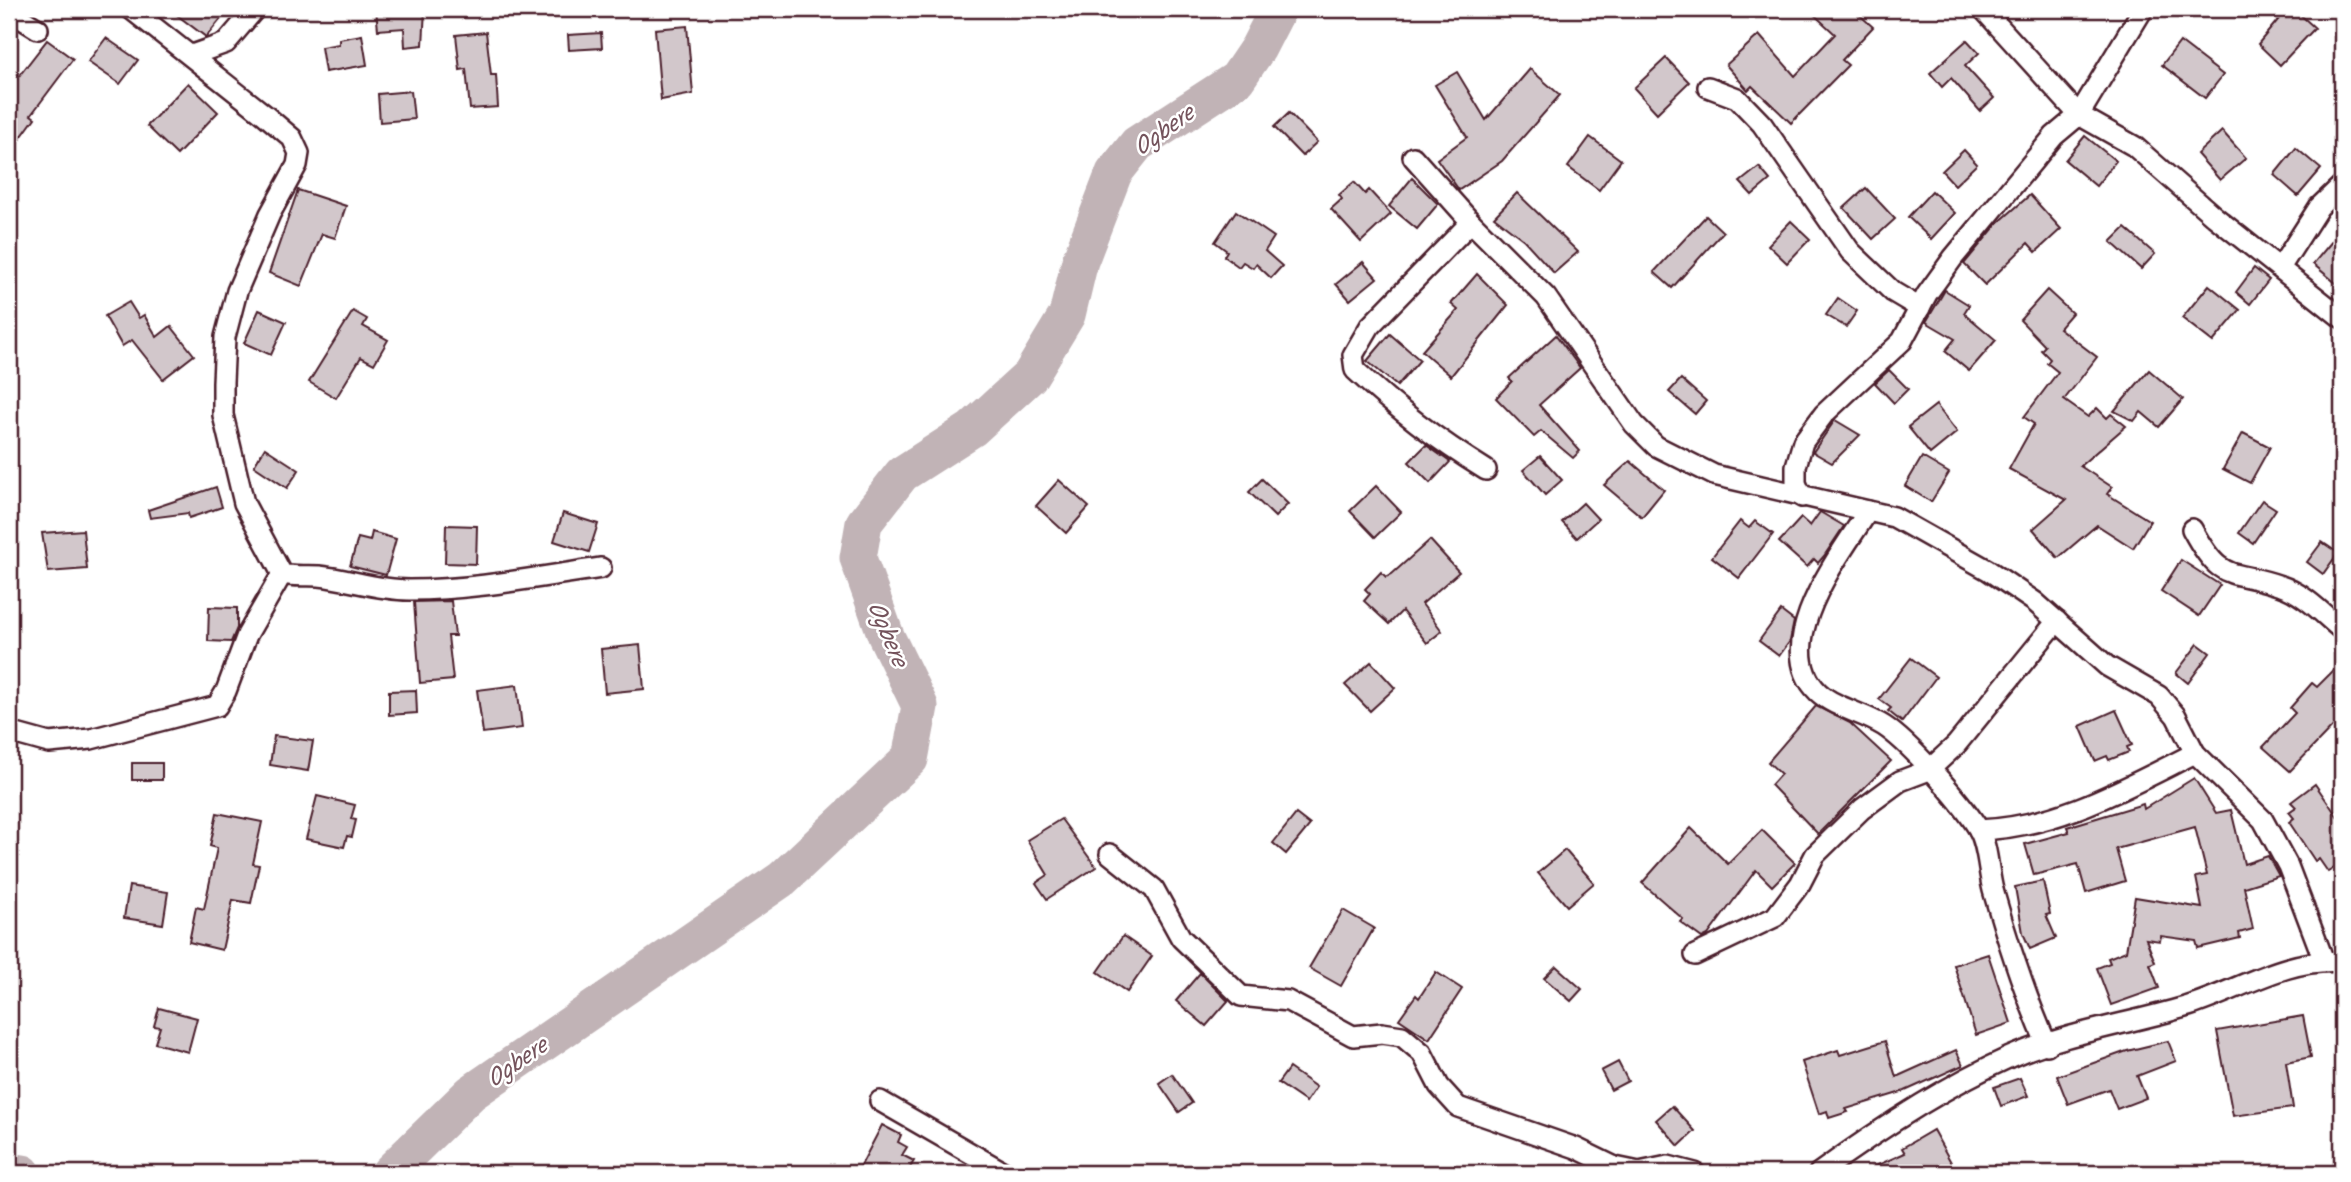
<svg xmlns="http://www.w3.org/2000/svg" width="2351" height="1182" font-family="Kalam,sans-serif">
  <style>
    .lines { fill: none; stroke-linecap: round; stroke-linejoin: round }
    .river { stroke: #c1b3b6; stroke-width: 37 }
    .building { fill: #d2c7cb; stroke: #4a1f2b; stroke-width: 2 }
    .minor-casing { stroke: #4a1f2b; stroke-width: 24 }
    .minor { stroke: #fff; stroke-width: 19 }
    .labels { text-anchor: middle; stroke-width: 5; stroke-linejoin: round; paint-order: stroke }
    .water-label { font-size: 24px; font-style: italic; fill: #74535c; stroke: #fff }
  </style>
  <rect width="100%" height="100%" fill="#fff"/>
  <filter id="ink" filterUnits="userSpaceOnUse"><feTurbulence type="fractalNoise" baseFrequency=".0143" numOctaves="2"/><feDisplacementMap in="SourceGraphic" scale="14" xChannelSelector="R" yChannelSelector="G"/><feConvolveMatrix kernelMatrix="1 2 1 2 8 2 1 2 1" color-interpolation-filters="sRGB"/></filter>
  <g filter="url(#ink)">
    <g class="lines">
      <g class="river">
        <polyline points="9,1171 23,1173"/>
        <polyline points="389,1173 471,1093 782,879 910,759 920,706 886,636 858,558 864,523 902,474 972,429 1030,376 1067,315 1080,261 1114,173 1137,144 1237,79 1258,48 1278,9"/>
      </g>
    </g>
    <g class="building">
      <polygon points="169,9 229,9 206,37"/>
      <polygon points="376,9 425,9 423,45 405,47 404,28 378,30"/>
      <polygon points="1808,9 1853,9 1873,27 1842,60 1848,65 1791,123 1752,86 1748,90 1726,65 1759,35 1795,76 1835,34"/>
      <polygon points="2287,9 2294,9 2315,28 2280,65 2258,44"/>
      <polygon points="687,26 693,94 661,100 655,29"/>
      <polygon points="486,32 491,75 496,75 498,107 470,109 466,69 460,70 456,35"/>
      <polygon points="601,33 602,48 569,50 568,35"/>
      <polygon points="362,35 367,65 325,72 321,47 339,44 339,39"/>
      <polygon points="106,38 138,60 120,84 88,62"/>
      <polygon points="47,40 73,59 31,115 35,118 9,154 9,89"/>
      <polygon points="1967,40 1979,53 1965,66 1994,98 1980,111 1951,78 1942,87 1930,73"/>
      <polygon points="2180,42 2223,75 2205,98 2162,65"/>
      <polygon points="1666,58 1689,82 1657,113 1634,88"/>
      <polygon points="1530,69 1560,95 1502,161 1459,190 1437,159 1467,137 1435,85 1457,72 1486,120"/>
      <polygon points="188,83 218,112 177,155 147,126"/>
      <polygon points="411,91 414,119 380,122 378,94"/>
      <polygon points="1289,113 1317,142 1302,156 1274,127"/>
      <polygon points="2222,131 2246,158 2220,180 2197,154"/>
      <polygon points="2085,136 2116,161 2096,186 2065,160"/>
      <polygon points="1590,137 1621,160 1599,190 1568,167"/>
      <polygon points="2296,148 2321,169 2298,196 2274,175"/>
      <polygon points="1964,150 1977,164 1955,185 1942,171"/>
      <polygon points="1759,167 1770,180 1752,195 1740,182"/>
      <polygon points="1412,178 1438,204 1417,229 1389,206"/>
      <polygon points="1354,182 1365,194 1369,190 1391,214 1361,242 1331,209 1342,199 1339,195"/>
      <polygon points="1866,188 1895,219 1873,239 1844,208"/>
      <polygon points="298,190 346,206 335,238 322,234 301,286 269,273"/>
      <polygon points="1932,191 1955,213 1931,239 1908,217"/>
      <polygon points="1517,193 1578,252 1554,273 1524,240 1494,217"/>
      <polygon points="2030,195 2061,229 2036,252 2028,243 1985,285 1964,264 1998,223"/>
      <polygon points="1236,211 1274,237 1265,251 1282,266 1271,278 1256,264 1253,268 1243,262 1239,267 1224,256 1227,251 1215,242"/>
      <polygon points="1706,216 1723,232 1672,288 1654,272"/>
      <polygon points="1791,221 1810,239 1787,263 1768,245"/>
      <polygon points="2125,228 2155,254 2141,269 2111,242"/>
      <polygon points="2333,240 2342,248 2342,288 2313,264"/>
      <polygon points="1363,262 1377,278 1350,300 1336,284"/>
      <polygon points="2254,268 2269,280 2250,304 2236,292"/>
      <polygon points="1477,274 1508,305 1451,376 1422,351 1458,310 1451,304"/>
      <polygon points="2209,285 2240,310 2213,342 2182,318"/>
      <polygon points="1945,290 1969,305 1964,313 1996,340 1969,371 1945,351 1955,339 1926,322"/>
      <polygon points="2047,290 2072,313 2059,328 2097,357 2064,400 2088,417 2097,408 2107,418 2111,414 2126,426 2080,466 2112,487 2107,494 2150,521 2133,548 2097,525 2058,558 2033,529 2066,500 2009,469 2034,424 2024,417 2058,372 2047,363 2050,359 2041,350 2045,346 2020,320"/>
      <polygon points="1838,298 1857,311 1846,327 1826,315"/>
      <polygon points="129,302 139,318 144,315 157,337 171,326 194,355 163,379 132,340 122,346 105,316"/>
      <polygon points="259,310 286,322 271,355 244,343"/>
      <polygon points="353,311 367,319 363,326 388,340 374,364 361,357 336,398 309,382"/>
      <polygon points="1390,334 1420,360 1397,386 1367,361"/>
      <polygon points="1556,335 1580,368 1539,405 1580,451 1573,458 1541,431 1534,437 1496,398 1512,381 1509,378"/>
      <polygon points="1889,370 1908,389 1894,403 1875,383"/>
      <polygon points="2149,370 2183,399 2159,427 2141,412 2134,421 2114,411"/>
      <polygon points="1681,379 1706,401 1695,414 1669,392"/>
      <polygon points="1936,405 1957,432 1930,454 1908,427"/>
      <polygon points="1835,420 1860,435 1832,463 1813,452"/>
      <polygon points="2243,433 2270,447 2250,483 2223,469"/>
      <polygon points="1426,445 1450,462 1430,483 1409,462"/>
      <polygon points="265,448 299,470 287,488 254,466"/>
      <polygon points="1540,456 1562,480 1545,495 1523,470"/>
      <polygon points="1922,457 1949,473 1931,502 1905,486"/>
      <polygon points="1630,461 1664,490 1642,517 1604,485"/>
      <polygon points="1262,479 1288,504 1275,517 1249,492"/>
      <polygon points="1059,480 1089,507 1066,533 1036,506"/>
      <polygon points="1376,486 1401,512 1375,537 1350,511"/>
      <polygon points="216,487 222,507 189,518 188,513 150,518 148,510"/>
      <polygon points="2262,500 2276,509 2253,543 2239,533"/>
      <polygon points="1583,503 1598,519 1577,538 1562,522"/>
      <polygon points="1820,512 1844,526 1824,556 1818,563 1814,559 1807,567 1779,542 1801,518 1810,526"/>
      <polygon points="563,513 598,524 589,552 554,541"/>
      <polygon points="1740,521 1749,528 1755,521 1773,534 1739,578 1712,557"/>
      <polygon points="446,525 477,526 476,564 445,563"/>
      <polygon points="83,530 87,569 48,572 42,533"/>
      <polygon points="372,532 396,539 386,575 350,566 358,538 370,541"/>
      <polygon points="1430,540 1459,572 1422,604 1442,631 1427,643 1402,611 1389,624 1364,601 1370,594 1365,589 1381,572 1386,577 1392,574"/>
      <polygon points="2322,542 2338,553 2323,574 2307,562"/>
      <polygon points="2181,560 2220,585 2199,616 2161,591"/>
      <polygon points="451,601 455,636 448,636 453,680 420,683 414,602"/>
      <polygon points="209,607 237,608 237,628 231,642 208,641"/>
      <polygon points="1781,611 1794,621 1790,641 1779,656 1759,641"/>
      <polygon points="2198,644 2210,653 2188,683 2176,673"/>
      <polygon points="640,645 644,689 605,693 601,649"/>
      <polygon points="1911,658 1936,677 1902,722 1888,711 1891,708 1879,699"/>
      <polygon points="1371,662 1395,688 1370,711 1345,685"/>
      <polygon points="2342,662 2342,717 2290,771 2263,747 2295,713 2290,708 2312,683 2317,687"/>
      <polygon points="517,685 522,728 483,733 477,690"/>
      <polygon points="416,690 417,713 389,715 389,691"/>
      <polygon points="1816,706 1850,723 1891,761 1818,834 1771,785 1781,774 1768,762"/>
      <polygon points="2116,710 2132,745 2127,747 2129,752 2109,760 2107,756 2095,761 2080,726"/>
      <polygon points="274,736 313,741 308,771 270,765"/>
      <rect x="132" y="763" width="30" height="17"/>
      <polygon points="2194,778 2216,813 2231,810 2244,864 2268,856 2279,876 2244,887 2253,929 2239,933 2240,938 2198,948 2196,941 2161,936 2160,941 2146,939 2155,962 2150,964 2159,988 2111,1005 2097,968 2110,963 2108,958 2126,951 2135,897 2202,908 2196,877 2207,875 2195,827 2116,849 2125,881 2086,893 2078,864 2034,875 2025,844 2069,832 2067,827 2143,804 2144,809"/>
      <polygon points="2315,784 2342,823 2342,863 2328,872 2319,859 2315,861 2289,822 2294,818 2289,812 2296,807 2291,802"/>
      <polygon points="317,796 355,805 351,819 356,820 352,837 347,836 344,847 306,839"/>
      <polygon points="217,813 262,822 253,864 259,865 251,903 233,900 222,950 189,942 196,907 204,909 217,848 210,846"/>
      <polygon points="1296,814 1310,825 1286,854 1273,843"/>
      <polygon points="1061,819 1096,867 1047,899 1036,883 1048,875 1027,840"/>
      <polygon points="1691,828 1728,864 1762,830 1795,863 1772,886 1756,870 1708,935 1702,938 1680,922 1683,919 1642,883"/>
      <polygon points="1565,850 1594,883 1567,906 1538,873"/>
      <polygon points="2043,881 2050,914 2046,915 2056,938 2030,949 2023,933 2015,887"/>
      <polygon points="129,886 168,892 163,924 124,918"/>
      <polygon points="1343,910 1374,928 1341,986 1309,968"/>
      <polygon points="1123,936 1152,956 1127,992 1098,972"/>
      <polygon points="1988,954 2011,1023 1976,1035 1954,965"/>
      <polygon points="1556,966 1582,989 1571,1001 1544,978"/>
      <polygon points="1436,972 1462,989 1429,1039 1399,1019 1416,995 1419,998"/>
      <polygon points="1200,973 1228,1001 1206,1026 1176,1001"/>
      <polygon points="159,1008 197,1018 188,1052 155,1043 160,1027 154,1026"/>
      <polygon points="2303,1016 2311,1057 2286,1062 2293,1108 2233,1116 2217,1031"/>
      <polygon points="1885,1041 1896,1077 1956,1050 1963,1065 1905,1091 1846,1109 1848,1112 1829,1118 1827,1111 1819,1114 1802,1062 1838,1050 1840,1055"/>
      <polygon points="2168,1041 2176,1061 2137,1076 2146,1098 2117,1109 2109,1089 2068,1104 2057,1076 2127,1051"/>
      <polygon points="1618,1062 1628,1081 1611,1090 1601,1071"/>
      <polygon points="1289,1068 1316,1087 1306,1102 1278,1083"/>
      <polygon points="1172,1074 1192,1103 1179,1112 1159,1083"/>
      <polygon points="2020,1078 2028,1096 2001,1106 1994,1087"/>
      <polygon points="1672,1106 1695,1131 1679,1146 1656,1120"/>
      <polygon points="882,1125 901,1135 898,1142 907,1147 902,1155 914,1161 907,1173 857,1173"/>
      <polygon points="1933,1130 1957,1173 1860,1173 1905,1153 1902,1148"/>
    </g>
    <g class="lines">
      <g class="minor-casing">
        <g id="minor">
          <path d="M131,9L265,115L292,138L299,153L297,165L270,214L237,291L225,337L223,382V415L244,503L282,574C295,577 306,575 319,576C349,579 377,590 409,590C473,590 538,577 601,568"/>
          <polyline points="1983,9 2079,115 2134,146 2215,217 2342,318"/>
          <polyline points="9,11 38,29"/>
          <polyline points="192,55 226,43 255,9"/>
          <polyline points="1708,87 1737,98 1762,124 1850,251 1893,292 1920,308"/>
          <polyline points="1413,157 1471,222 1546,297 1634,424 1656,446 1714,475 1894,517 1988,570 2035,602 2107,666 2159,696 2176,716 2195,753 2263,820 2288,866 2324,961"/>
          <path d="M1471,222L1370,326L1353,355L1355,370C1398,410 1436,439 1486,470"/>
          <polyline points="2280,268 2319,207 2342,185"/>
          <polyline points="1802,497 1796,483 1796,466 1803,442 1824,414 1902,341 1927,294 1953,258 2054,136 2079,115 2143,9"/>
          <path d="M1868,511C1841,554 1769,644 1818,692C1835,708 1864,713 1884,726C1911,744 1960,800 1978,828C1988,845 1988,871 1993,890C2008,943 2025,995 2047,1045"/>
          <path d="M2192,529C2222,585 2229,568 2281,586C2304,593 2324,615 2342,630"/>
          <polyline points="9,732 49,743 91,739 217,706 226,691 247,635 282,574"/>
          <path d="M1979,830C2056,828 2127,787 2195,753"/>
          <polyline points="1110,854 1154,889 1181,938 1241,996 1288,1001 1353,1036 1382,1033 1402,1036 1422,1053 1439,1086 1458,1107 1576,1148 1615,1167 1639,1172 1668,1166 1695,1173"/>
          <polyline points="1695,955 1775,917 1800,884 1815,855 1862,809 1900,781 1929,770 1956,745 2057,621"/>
          <polyline points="880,1101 1005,1173"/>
          <path d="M1819,1173C1878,1130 1943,1087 2010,1057C2065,1033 2128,1024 2185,1007C2236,992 2286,957 2342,962"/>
        </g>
      </g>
      <use href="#minor" class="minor"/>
    </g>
  </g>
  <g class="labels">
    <g class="water-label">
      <text transform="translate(1164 130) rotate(-36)" y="8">Ogbere</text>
      <text transform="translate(888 634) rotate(67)" y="8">Ogbere</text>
      <text transform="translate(517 1062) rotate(-35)" y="8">Ogbere</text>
    </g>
  </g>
  <rect width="2351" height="1182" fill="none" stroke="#fff" stroke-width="35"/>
  <rect x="18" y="18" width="2316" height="1147" fill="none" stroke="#4a1f2b" stroke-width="2.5" filter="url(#ink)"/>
</svg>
